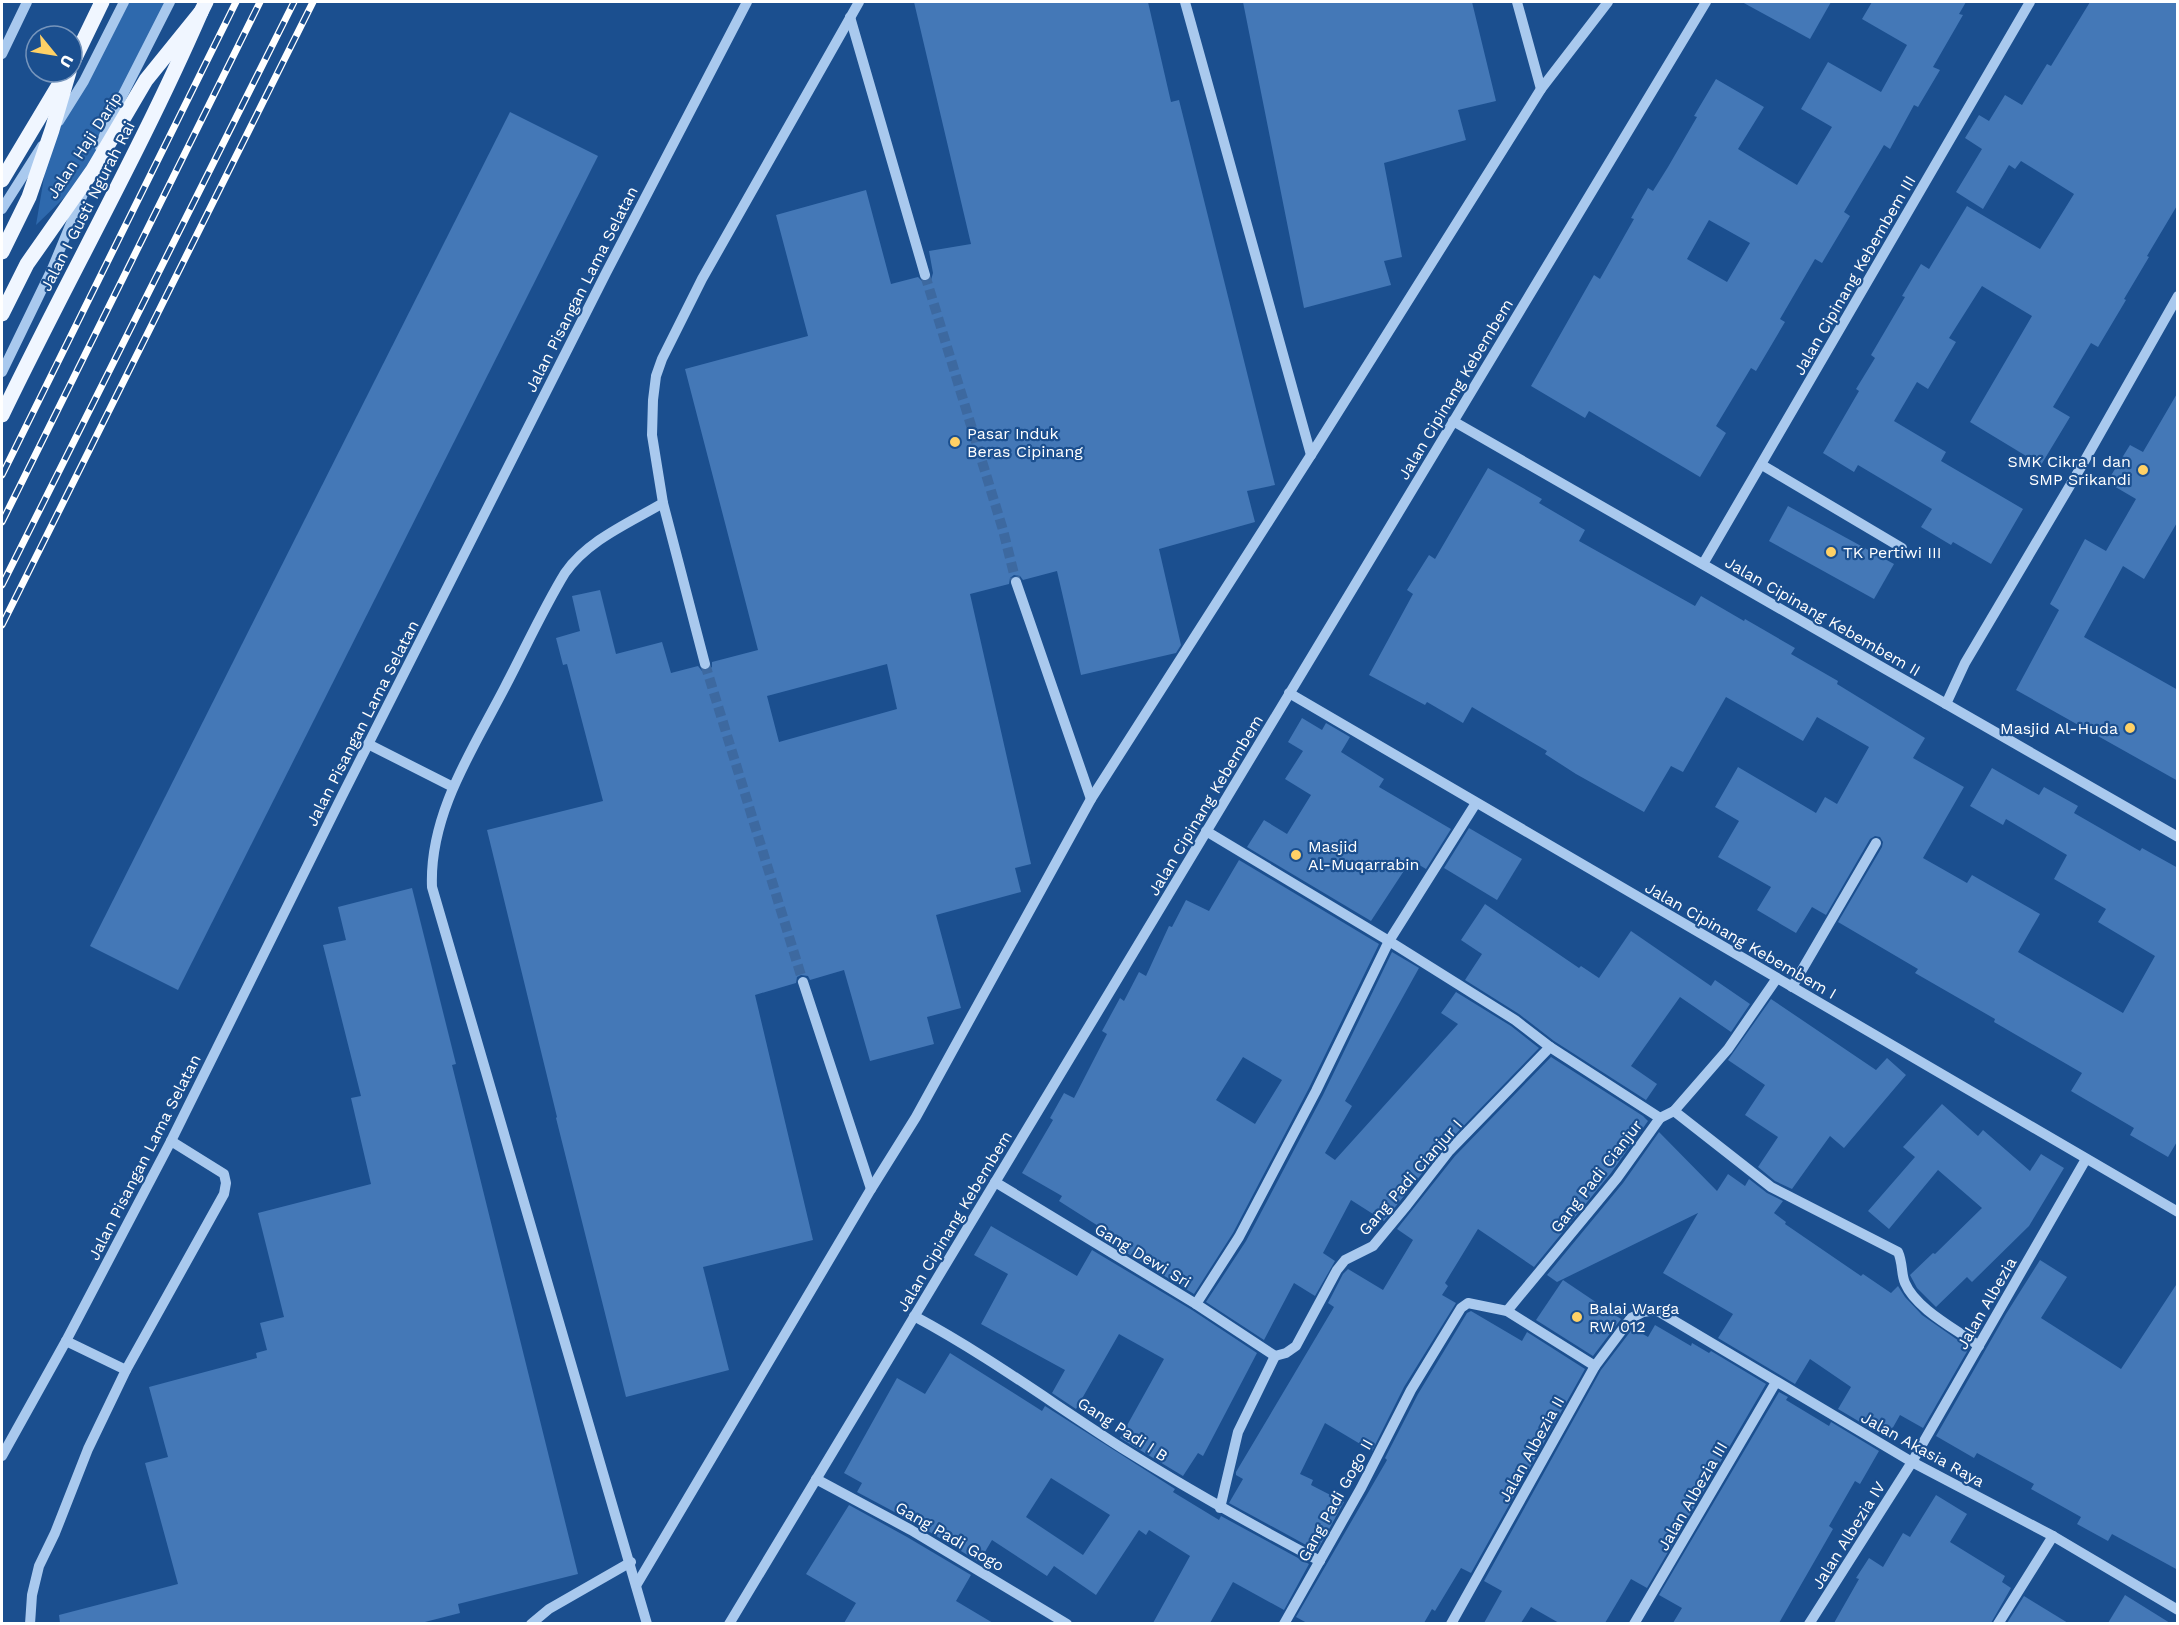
<svg xmlns="http://www.w3.org/2000/svg" width="2179" height="1625" font-family="'Work Sans',sans-serif">
  <style>
    .green { fill: #2e69ad }
    .building { fill: #4478b7; fill-rule: evenodd }
    .lines { fill: none; stroke-linecap: round; stroke-linejoin: round }
    .minor-tunnel { stroke: #3d69a0; stroke-width: 10; stroke-dasharray: 10 5; stroke-linecap: butt }
    .minor { stroke: #a9c9ee; stroke-width: 10 }
    .major { stroke: #f0f6ff; stroke-width: 15 }
    .rail-casing { stroke: #fff; stroke-width: 7 }
    .rail { stroke: #1b4f8f; stroke-width: 4.5; stroke-dasharray: 14; stroke-linecap: butt }
    .poi-dot { fill: #ffd166; stroke: #1b4f8f; stroke-width: 2 }
    .labels { text-anchor: middle; stroke-width: 4.5; stroke-linejoin: round; paint-order: stroke }
    .street-label { font-size: 16px; fill: #fff; stroke: #1b4f8f }
    .poi-label { font-size: 16px; fill: #fff; stroke: #1b4f8f; text-anchor: start }
  </style>
  <rect width="100%" height="100%" fill="#1b4f8f"/>
  <polygon class="green" points="124,2 169,2 93,170 36,225 52,130"/>
  <g class="building">
    <path d="M914,2H1148L1171,102L1179,100L1275,485L1247,491L1255,522L1159,549L1181,645L1176,653L1081,675L1057,571L1023,580L1020,576L1014,575L1010,578L1009,584L970,594L1031,864L1015,868L1021,892L936,915L961,1008L927,1017L934,1044L870,1061L844,970L810,980L808,976L801,975L797,977L796,983L755,995L813,1240L703,1267L729,1370L626,1397L556,1118L557,1117L487,830L603,801L567,664L563,665L556,638L580,631L572,596L600,590L616,654L662,642L671,673L698,666L702,671H707L712,667V662L758,650L685,369L808,336L776,215L866,190L891,284L918,277L923,282H928L931,280L933,273L929,251L971,244ZM887,664L897,709L779,742L767,696Z"/>
    <polygon points="1243,2 1472,2 1496,101 1458,110 1466,140 1384,163 1402,257 1384,261 1391,285 1304,308"/>
    <polygon points="1742,2 1831,2 1810,39"/>
    <path d="M1872,2H1966L1959,14L1963,15L1933,67L1940,70L1918,107L1914,105L1890,149L1884,145L1844,212L1850,216L1822,263L1815,259L1780,319L1785,322L1756,371L1751,368L1716,426L1726,433L1700,477L1589,411L1585,418L1531,386L1594,275L1600,279L1634,219L1631,218L1648,188L1653,191L1668,167L1697,117L1694,116L1716,79L1764,107L1738,149L1797,185L1832,127L1801,109L1828,62L1881,92L1907,45L1862,19ZM1709,220L1750,243L1727,282L1687,259Z"/>
    <polygon points="2090,2 2178,2 2178,204 2147,256 2149,257 2124,299 2126,300 2098,347 2091,343 2053,407 2070,417 2041,465 1970,422 2032,316 1982,286 1949,338 1956,342 1928,389 1917,382 1894,421 1946,452 1941,461 2023,509 1991,564 1953,542 1951,545 1921,527 1932,509 1858,465 1854,472 1823,453 1859,391 1856,389 1875,358 1871,355 1905,297 1902,296 1921,264 1929,269 1967,206 2040,249 2074,194 2021,161 2015,169 2009,165 1983,209 1956,192 1982,149 1965,138 1979,115 1989,121 2005,95 2022,105 2047,64 2051,66"/>
    <polygon points="510,112 598,156 178,990 90,946"/>
    <polygon points="2178,392 2178,521 2144,579 2123,566 2084,637 2178,690 2178,781 2016,690 2059,610 2050,604 2085,539 2106,551 2136,499 2107,482 2130,445 2143,452"/>
    <polygon points="1488,468 1542,499 1539,503 1585,530 1579,541 1695,606 1701,596 1744,621 1745,619 1795,648 1791,654 1838,681 1837,684 1925,738 1913,758 1964,787 1923,858 1967,883 1972,875 2040,914 2018,952 2123,1013 2155,956 2098,922 2106,909 2054,879 2067,855 2006,819 2003,825 1970,806 1992,768 2039,795 2044,787 2078,806 2074,813 2140,851 2142,848 2178,868 2178,1140 2168,1157 2130,1135 2134,1128 2071,1091 2082,1073 1994,1022 1995,1019 1915,973 1918,969 1838,922 1882,847 1883,842 1880,837 1875,836 1870,839 1826,915 1812,907 1796,933 1757,910 1771,887 1718,857 1739,821 1715,807 1738,767 1816,813 1825,797 1837,804 1869,747 1817,717 1803,741 1726,697 1683,772 1671,766 1644,812 1576,774 1545,754 1547,751 1472,707 1463,723 1427,702 1425,705 1369,675 1413,594 1407,590 1429,555 1435,559"/>
    <polygon points="1788,506 1894,564 1874,599 1769,541"/>
    <polygon points="1302,718 1322,730 1326,723 1350,737 1341,752 1384,779 1379,787 1451,829 1426,869 1411,860 1371,921 1247,847 1264,820 1287,834 1311,795 1285,779 1303,751 1288,742"/>
    <polygon points="1469,828 1522,859 1497,900 1444,868"/>
    <path d="M1239,860L1379,944L1309,1088L1233,1233L1194,1294L1099,1236L1103,1229L1059,1201L1062,1196L1022,1173L1053,1120L1050,1118L1064,1093L1074,1098L1107,1034L1102,1031L1120,998L1124,1001L1139,972L1146,976L1169,926L1172,927L1186,900L1209,911ZM1243,1057L1282,1080L1255,1124L1216,1100Z"/>
    <polygon points="412,888 456,1064 452,1065 578,1574 458,1604 460,1613 421,1623 60,1623 59,1615 178,1584 145,1463 168,1457 149,1387 257,1358 256,1353 267,1350 260,1323 284,1317 258,1213 371,1184 351,1098 361,1096 323,945 346,940 338,907"/>
    <polygon points="1485,904 1579,968 1581,966 1599,978 1631,931 1711,986 1715,980 1750,1004 1731,1032 1680,997 1631,1066 1657,1084 1646,1100 1554,1041 1519,1014 1465,980 1482,954 1461,940"/>
    <polygon points="1392,952 1419,968 1345,1101 1352,1106 1325,1153 1335,1160 1458,1024 1441,1013 1456,992 1511,1026 1539,1048 1444,1146 1384,1221 1351,1200 1323,1253 1335,1261 1315,1296 1294,1283 1264,1340 1206,1302 1246,1241 1323,1095"/>
    <polygon points="1771,999 1876,1070 1887,1058 1906,1075 1844,1148 1830,1136 1792,1189 1775,1181 1758,1167 1778,1137 1745,1115 1765,1085 1728,1060"/>
    <polygon points="1551,1057 1643,1116 1648,1121 1611,1173 1534,1267 1478,1229 1445,1283 1448,1286 1442,1295 1456,1303 1404,1387 1372,1451 1325,1423 1300,1474 1313,1480 1311,1485 1344,1502 1317,1551 1229,1503 1243,1479 1236,1475 1236,1472 1334,1307 1328,1303 1343,1274 1348,1269 1383,1290 1413,1240 1397,1229 1455,1156"/>
    <polygon points="1942,1104 1978,1136 1983,1130 2030,1171 2041,1154 2064,1168 2029,1226 1972,1282 1967,1277 1936,1307 1917,1288 1910,1275 1933,1253 1935,1254 1982,1208 1938,1170 1889,1229 1868,1211 1915,1157 1903,1147"/>
    <polygon points="1659,1132 1717,1191 1728,1174 1745,1186 1749,1179 1767,1193 1783,1201 1774,1213 1786,1222 1785,1224 1861,1276 1863,1274 1891,1293 1898,1286 1905,1297 1922,1315 1969,1348 1923,1428 1900,1415 1887,1438 1838,1409 1851,1387 1810,1359 1795,1384 1718,1338 1733,1314 1663,1273 1698,1213 1557,1282 1547,1275 1623,1183"/>
    <polygon points="991,1226 1077,1276 1092,1250 1192,1310 1257,1353 1203,1456 1198,1453 1183,1476 1120,1438 1164,1359 1119,1334 1076,1409 1052,1393 1065,1370 981,1324 1008,1274 974,1255"/>
    <polygon points="2040,1260 2067,1277 2041,1318 2121,1369 2178,1282 2178,1570 2112,1534 2108,1541 2077,1524 2081,1517 2031,1489 2034,1484 1977,1453 1974,1458 1936,1436 2006,1314"/>
    <polygon points="1563,1280 1621,1319 1593,1356 1536,1320"/>
    <polygon points="1471,1311 1522,1341 1527,1332 1585,1369 1471,1573 1461,1568 1435,1611 1432,1609 1424,1623 1307,1623 1296,1617 1387,1460 1385,1458 1418,1394 1467,1313"/>
    <polygon points="1655,1325 1691,1346 1692,1343 1709,1353 1711,1351 1766,1384 1647,1588 1631,1579 1605,1623 1559,1623 1531,1607 1521,1623 1484,1623 1502,1591 1484,1581 1601,1370 1633,1328 1648,1337"/>
    <path d="M950,1353L1042,1411L1045,1406L1175,1489L1173,1492L1219,1520L1221,1516L1309,1564L1284,1610L1233,1582L1210,1623H1153L1190,1556L1149,1530L1146,1535L1139,1530L1096,1595L1054,1566L1047,1576L992,1540L979,1562L915,1523L857,1492L862,1483L844,1473L897,1378L925,1394ZM1051,1478L1110,1515L1083,1555L1026,1517Z"/>
    <polygon points="1779,1392 1788,1397 1786,1400 1829,1426 1831,1422 1879,1451 1860,1484 1855,1481 1829,1526 1833,1529 1779,1623 1673,1623 1682,1608 1659,1595"/>
    <polygon points="1936,1495 1967,1514 1950,1542 2005,1576 2002,1582 2011,1588 1991,1623 1834,1623 1859,1579 1856,1578 1869,1558 1883,1567 1903,1533 1910,1537"/>
    <polygon points="849,1505 907,1537 971,1575 956,1601 993,1623 844,1623 856,1603 806,1574"/>
    <polygon points="2125,1595 2170,1623 2108,1623"/>
    <polygon points="2024,1596 2068,1623 2007,1623"/>
  </g>
  <g class="lines">
    <g class="minor-tunnel">
      <polyline points="925,275 1003,530 1016,582"/>
      <polyline points="705,664 803,982"/>
    </g>
    <g class="minor">
      <polyline points="1185,2 1311,455 1541,89 1608,2"/>
      <polyline points="1517,2 1541,89"/>
      <polyline points="850,17 925,275"/>
      <polyline points="2,54 27,2"/>
      <polyline points="59,121 84,81 124,2"/>
      <polyline points="100,147 109,122 170,2"/>
      <polyline points="2,209 42,146"/>
      <polyline points="2,372 52,269 86,187"/>
      <polyline points="1453,421 2178,837"/>
      <polyline points="1762,465 1902,548"/>
      <polyline points="663,503 705,664"/>
      <polyline points="1703,564 2030,2"/>
      <polyline points="1016,582 1091,799"/>
      <polyline points="1289,693 2178,1212"/>
      <polyline points="1946,704 1965,663 2081,467 2178,296"/>
      <polyline points="368,744 453,787"/>
      <polyline points="1206,831 1389,941 1515,1020 1550,1047"/>
      <polyline points="803,982 871,1189"/>
      <polyline points="1792,987 1876,843"/>
      <path d="M1674,1111L1771,1187L1898,1252C1903,1263 1901,1274 1905,1283C1916,1309 1956,1329 1979,1346"/>
      <polyline points="995,1182 1196,1304 1275,1356"/>
      <polyline points="1196,1304 1239,1237 1316,1091 1389,941 1476,803"/>
      <polyline points="1507,1311 1617,1178 1660,1118 1674,1111 1728,1049 1777,978"/>
      <path d="M914,1316C987,1355 1053,1404 1122,1448C1186,1488 1252,1525 1320,1561"/>
      <polyline points="66,1341 126,1370"/>
      <polyline points="1275,1356 1286,1353 1296,1346 1337,1270 1345,1260 1373,1246 1407,1205 1449,1151 1550,1047 1660,1118"/>
      <polyline points="2,1456 66,1341 171,1141 342,796 606,273 747,2"/>
      <polyline points="816,1479 911,1530 1067,1624"/>
      <polyline points="1220,1508 1238,1432 1275,1356"/>
      <polyline points="637,1584 871,1189 916,1117 1091,799 1311,455"/>
      <polyline points="30,1624 32,1595 39,1566 55,1533 88,1449 126,1370 224,1194 226,1183 224,1174 171,1141"/>
      <polyline points="531,1624 549,1609 631,1562"/>
      <path d="M647,1624L432,887C429,814 473,749 505,687C525,649 543,609 565,573C588,540 629,523 663,503L652,435L653,400L656,376L662,359L702,279L859,2"/>
      <polyline points="729,1624 1706,2"/>
      <polyline points="1284,1624 1361,1488 1411,1390 1461,1308 1468,1303 1507,1311 1595,1366"/>
      <polyline points="1451,1624 1595,1366 1631,1318 1643,1312 1656,1310 1912,1462 2053,1536 2178,1610"/>
      <polyline points="1634,1624 1776,1382"/>
      <polyline points="1809,1624 1912,1462 2086,1159"/>
      <polyline points="1998,1624 2053,1536"/>
    </g>
    <g class="major">
      <polyline points="72,64 102,2"/>
      <polyline points="2,180 60,83"/>
      <polyline points="2,252 29,197 52,130 69,72"/>
      <polyline points="2,314 27,264 93,170 146,80 201,12 206,2"/>
      <path d="M2,415C67,280 141,150 201,12"/>
    </g>
    <g class="rail-casing">
      <g id="rail">
        <polyline points="2,475 236,2"/>
        <polyline points="2,522 260,2"/>
        <polyline points="2,585 294,2"/>
        <polyline points="2,625 313,2"/>
      </g>
    </g>
    <use href="#rail" class="rail"/>
  </g>
  <g class="poi-dot">
    <circle cx="955" cy="442" r="6"/>
    <circle cx="2143" cy="470" r="6"/>
    <circle cx="1831" cy="552" r="6"/>
    <circle cx="2130" cy="728" r="6"/>
    <circle cx="1296" cy="855" r="6"/>
    <circle cx="1577" cy="1317" r="6"/>
  </g>
  <g class="labels">
    <g class="street-label">
      <text transform="translate(84 145) rotate(-57)" y="6">Jalan Haji Darip</text>
      <text transform="translate(87 206) rotate(-63)" y="6">Jalan I Gusti Ngurah Rai</text>
      <text transform="translate(1854 275) rotate(-60)" y="6">Jalan Cipinang Kebembem III</text>
      <text transform="translate(581 289) rotate(-63)" y="6">Jalan Pisangan Lama Selatan</text>
      <text transform="translate(1455 389) rotate(-59)" y="6">Jalan Cipinang Kebembem</text>
      <text transform="translate(1823 616) rotate(30)" y="6">Jalan Cipinang Kebembem II</text>
      <text transform="translate(362 723) rotate(-63)" y="6">Jalan Pisangan Lama Selatan</text>
      <text transform="translate(1205 805) rotate(-59)" y="6">Jalan Cipinang Kebembem</text>
      <text transform="translate(1741 940) rotate(30)" y="6">Jalan Cipinang Kebembem I</text>
      <text transform="translate(144 1157) rotate(-63)" y="6">Jalan Pisangan Lama Selatan</text>
      <text transform="translate(1596 1176) rotate(-52)" y="6">Gang Padi Cianjur</text>
      <text transform="translate(1410 1177) rotate(-49)" y="6">Gang Padi Cianjur I</text>
      <text transform="translate(954 1221) rotate(-59)" y="6">Jalan Cipinang Kebembem</text>
      <text transform="translate(1143 1255) rotate(31)" y="6">Gang Dewi Sri</text>
      <text transform="translate(1986 1303) rotate(-60)" y="6">Jalan Albezia</text>
      <text transform="translate(1123 1429) rotate(33)" y="6">Gang Padi I B</text>
      <text transform="translate(1531 1449) rotate(-61)" y="6">Jalan Albezia II</text>
      <text transform="translate(1923 1449) rotate(29)" y="6">Jalan Akasia Raya</text>
      <text transform="translate(1692 1496) rotate(-60)" y="6">Jalan Albezia III</text>
      <text transform="translate(1335 1500) rotate(-61)" y="6">Gang Padi Gogo II</text>
      <text transform="translate(1848 1535) rotate(-58)" y="6">Jalan Albezia IV</text>
      <text transform="translate(950 1536) rotate(30)" y="6">Gang Padi Gogo</text>
    </g>
    <g class="poi-label">
      <text x="967" y="439">Pasar Induk<tspan x="967" dy="18">Beras Cipinang</tspan></text>
      <text x="2131" y="467" text-anchor="end">SMK Cikra I dan<tspan x="2131" dy="18">SMP Srikandi</tspan></text>
      <text x="1843" y="558">TK Pertiwi III</text>
      <text x="2118" y="734" text-anchor="end">Masjid Al-Huda</text>
      <text x="1308" y="852">Masjid<tspan x="1308" dy="18">Al-Muqarrabin</tspan></text>
      <text x="1589" y="1314">Balai Warga<tspan x="1589" dy="18">RW 012</tspan></text>
    </g>
  </g>
  <rect width="2179" height="1625" fill="none" stroke="#ffffff" stroke-width="6"/>
  <g transform="translate(54 54) rotate(120)"><circle r="28" fill="#1b4f8f" stroke="#7695bc" stroke-width="1.5"/>
  <path d="M0-4.5L10 22L0 15L-10 22Z" fill="#ffd166"/>
  <text y="-9" font-size="16" font-weight="bold" text-anchor="middle" fill="#ffffff">U</text>
  </g>
</svg>
